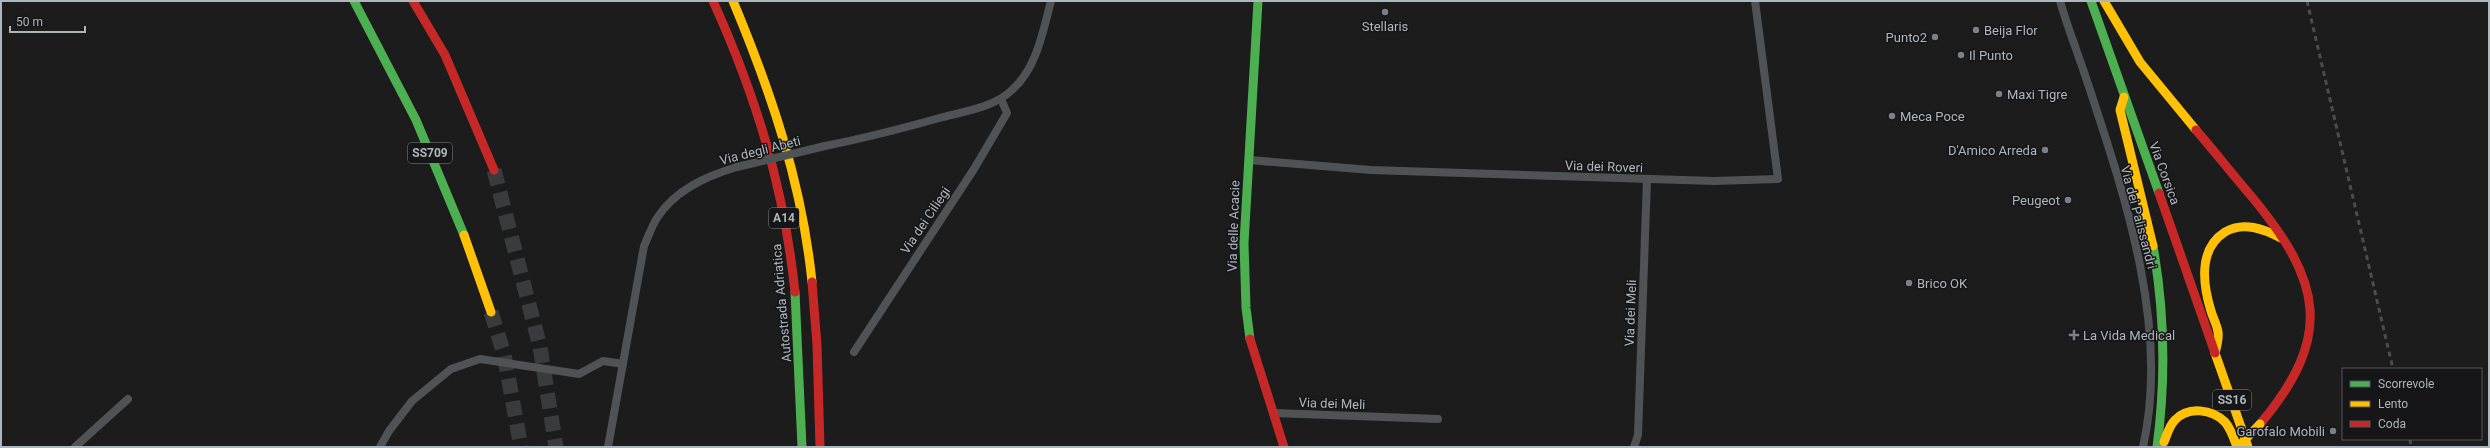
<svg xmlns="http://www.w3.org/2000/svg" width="2490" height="448" font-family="Roboto,sans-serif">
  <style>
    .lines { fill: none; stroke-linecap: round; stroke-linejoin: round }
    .highway-tunnel { stroke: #393b3c; stroke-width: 15; stroke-dasharray: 15 8; stroke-linecap: butt }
    .street { stroke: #505355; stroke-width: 8 }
    .fast { stroke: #4caf50; stroke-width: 9 }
    .slow { stroke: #ffc107; stroke-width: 9 }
    .jam { stroke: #c62828; stroke-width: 9 }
    .rail { stroke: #4b4d4d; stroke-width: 3; stroke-dasharray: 5 4; stroke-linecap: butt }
    .street-bridge { stroke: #505355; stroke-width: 8 }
    .slow-bridge { stroke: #ffc107; stroke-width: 9 }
    .poi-dot { fill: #7a8085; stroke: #161618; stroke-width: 1.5 }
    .labels { text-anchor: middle; stroke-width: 3; stroke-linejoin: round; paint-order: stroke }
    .shield { fill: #161618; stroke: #80868c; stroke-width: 1 }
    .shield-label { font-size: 12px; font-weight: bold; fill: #adb6bd }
    .poi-label { font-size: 13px; fill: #adb6bd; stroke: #161618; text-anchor: start }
    .street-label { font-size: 13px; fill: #adb6bd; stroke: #161618 }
  </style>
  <rect width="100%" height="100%" fill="#1c1c1c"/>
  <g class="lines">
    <g class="highway-tunnel">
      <polyline points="494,170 540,347 556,447"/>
      <polyline points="491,312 504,354 521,447"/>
    </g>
    <g class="street">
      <path d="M2060,1C2068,29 2079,56 2088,84C2125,196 2170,328 2143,447"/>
      <path d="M825,146C865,138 904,128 943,117C967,111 995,107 1013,89C1037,67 1043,31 1051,1"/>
      <polyline points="1249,160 1371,170 1714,181 1778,179 1755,1"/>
      <polyline points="854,352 974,169 1007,113 1001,99"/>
      <polyline points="1274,413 1438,419"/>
      <polyline points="75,447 128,399"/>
      <polyline points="380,447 389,431 412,401 451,369 480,359 579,374 603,361 623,364"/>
      <path d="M608,447L644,246C648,237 652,226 657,218C675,190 706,176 737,167"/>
      <polyline points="1634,447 1638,435 1647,179"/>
    </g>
    <g class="fast">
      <polyline points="354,1 416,120 464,235"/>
      <polyline points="2091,1 2159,193"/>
      <path d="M2153,246C2165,314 2166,379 2157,447"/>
      <polyline points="795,292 802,447"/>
      <polyline points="1250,339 1246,308 1244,243 1258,1"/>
    </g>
    <g class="slow">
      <path d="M733,1C771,92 802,183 812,282"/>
      <polyline points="2104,1 2140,62 2196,130"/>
      <polyline points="2124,97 2120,110 2153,246"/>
      <polyline points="464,235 491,312"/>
      <polyline points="2215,353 2248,447"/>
      <path d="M2215,353C2217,346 2219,339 2218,332C2217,325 2213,318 2211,311C2203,285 2198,249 2225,232C2243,221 2264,229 2281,238"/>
      <path d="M2164,442C2167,435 2169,426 2175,420C2188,406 2212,409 2225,422C2231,429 2234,439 2237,447"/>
    </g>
    <g class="jam">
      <polyline points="413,1 445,55 494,170"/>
      <path d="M713,1C756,96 784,187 795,292"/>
      <path d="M2196,130C2215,152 2233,175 2252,197C2322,282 2334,336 2260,424"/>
      <polyline points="2159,193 2215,353"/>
      <polyline points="812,282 817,345 820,447"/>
      <polyline points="1250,339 1284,447"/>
    </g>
    <g class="rail">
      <polyline points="2307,1 2393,369"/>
      <polyline points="2410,439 2411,447"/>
    </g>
    <polyline class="street-bridge" points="737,167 825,146"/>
    <polyline class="slow-bridge" points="2238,447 2260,424"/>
  </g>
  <g class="poi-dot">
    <circle cx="1385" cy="12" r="4"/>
    <circle cx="1976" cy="30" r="4"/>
    <circle cx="1935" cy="37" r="4"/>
    <circle cx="1961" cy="55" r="4"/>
    <circle cx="1999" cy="94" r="4"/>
    <circle cx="1892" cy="116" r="4"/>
    <circle cx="2045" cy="150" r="4"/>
    <circle cx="2068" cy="200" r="4"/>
    <circle cx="1909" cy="283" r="4"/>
    <path d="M2072 329h4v4h4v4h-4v4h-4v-4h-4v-4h4z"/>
    <circle cx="2333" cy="431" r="4"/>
  </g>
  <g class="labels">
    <g class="shield">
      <rect x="408" y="143" width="44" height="20" rx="3"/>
      <rect x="769" y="208" width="30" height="20" rx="3"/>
      <rect x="2213" y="390" width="38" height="20" rx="3"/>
    </g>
    <g class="shield-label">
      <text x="430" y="157">SS709</text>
      <text x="784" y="222">A14</text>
      <text x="2232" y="404">SS16</text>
    </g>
    <g class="poi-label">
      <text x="1385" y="31" text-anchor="middle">Stellaris</text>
      <text x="1984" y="35">Beija Flor</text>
      <text x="1927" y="42" text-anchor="end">Punto2</text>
      <text x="1969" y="60">Il Punto</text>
      <text x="2007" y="99">Maxi Tigre</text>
      <text x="1900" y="121">Meca Poce</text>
      <text x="2037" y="155" text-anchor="end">D'Amico Arreda</text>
      <text x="2060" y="205" text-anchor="end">Peugeot</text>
      <text x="1917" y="288">Brico OK</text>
      <text x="2083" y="340">La Vida Medical</text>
      <text x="2325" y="436" text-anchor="end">Garofalo Mobili</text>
    </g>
    <g class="street-label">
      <text transform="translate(760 150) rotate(-14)" y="5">Via degli Abeti</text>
      <text transform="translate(1604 166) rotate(2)" y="5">Via dei Roveri</text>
      <text transform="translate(2165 173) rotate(70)" y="5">Via Corsica</text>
      <text transform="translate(2139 217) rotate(75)" y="5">Via dei Palissandri</text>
      <text transform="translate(925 220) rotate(-56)" y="5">Via dei Ciliegi</text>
      <text transform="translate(1233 226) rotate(-88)" y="5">Via delle Acacie</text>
      <text transform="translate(781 303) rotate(-95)" y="5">Autostrada Adriatica</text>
      <text transform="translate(1630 313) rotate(-88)" y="5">Via dei Meli</text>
      <text transform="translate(1332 403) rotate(2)" y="5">Via dei Meli</text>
    </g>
  </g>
  <rect width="2490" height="448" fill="none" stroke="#adb6bd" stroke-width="4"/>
  <rect x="2342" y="368" width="140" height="72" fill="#161618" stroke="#52565a"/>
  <rect x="2350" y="381" width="20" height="6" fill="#4caf50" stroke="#52565a"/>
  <text x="2378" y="388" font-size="12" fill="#adb6bd">Scorrevole</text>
  <rect x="2350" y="401" width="20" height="6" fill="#ffc107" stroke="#52565a"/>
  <text x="2378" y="408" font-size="12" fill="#adb6bd">Lento</text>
  <rect x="2350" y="421" width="20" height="6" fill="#c62828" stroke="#52565a"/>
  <text x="2378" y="428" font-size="12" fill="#adb6bd">Coda</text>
  <path d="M10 26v6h75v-6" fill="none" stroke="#adb6bd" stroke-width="2"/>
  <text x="16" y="26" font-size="12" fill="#adb6bd" stroke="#161618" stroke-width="3" paint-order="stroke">50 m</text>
</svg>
